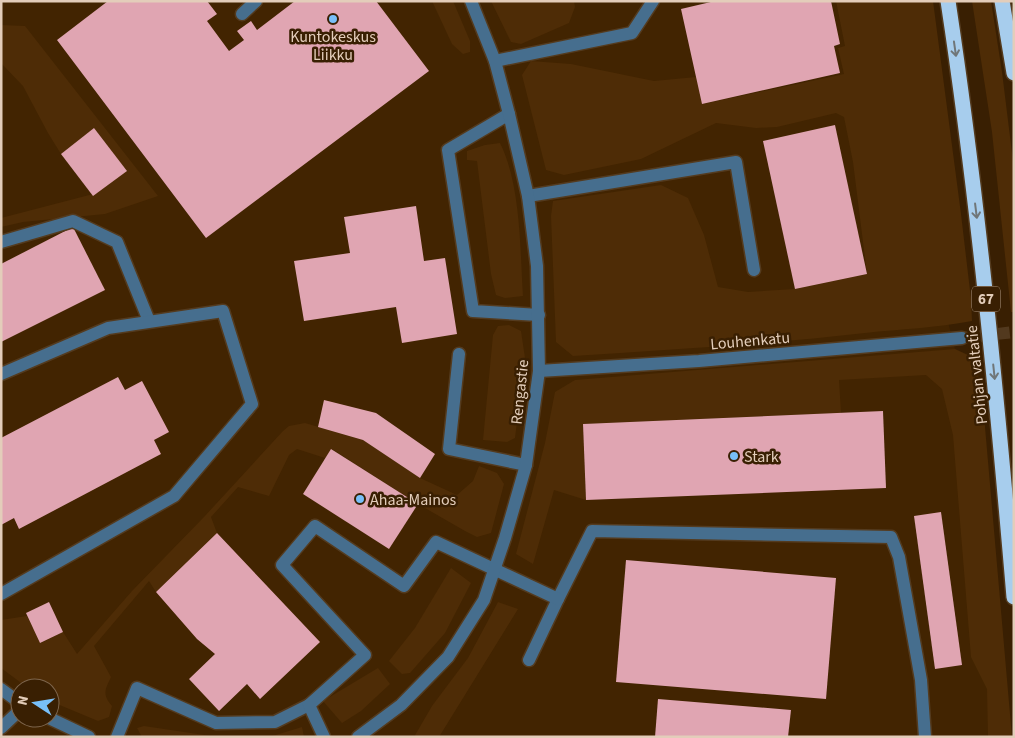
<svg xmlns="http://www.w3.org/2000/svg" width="1015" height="738" font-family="'Source Sans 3',sans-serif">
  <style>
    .built { fill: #422401; fill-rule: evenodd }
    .green { fill: #4e2c06 }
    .building { fill: #e0a5b2 }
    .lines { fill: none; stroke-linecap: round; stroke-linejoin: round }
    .minor-tunnel { stroke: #52391e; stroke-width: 12; stroke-dasharray: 12 6; stroke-linecap: butt }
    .minor-casing { stroke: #543b1f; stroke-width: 15 }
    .highway-casing { stroke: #543b1f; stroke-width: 18 }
    .minor { stroke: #466e8e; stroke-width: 12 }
    .highway { stroke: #a7cded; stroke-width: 15 }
    .oneway { stroke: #707678 }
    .poi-dot { fill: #78bff8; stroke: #391f02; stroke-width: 2 }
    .labels { text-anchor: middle; stroke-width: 5; stroke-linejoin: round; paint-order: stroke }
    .shield { fill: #391f02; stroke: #b09983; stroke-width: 1 }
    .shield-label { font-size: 15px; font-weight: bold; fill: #e3cdba }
    .poi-label { font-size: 16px; fill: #e3cdba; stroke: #391f02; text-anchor: start }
    .street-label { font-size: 16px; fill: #e3cdba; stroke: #391f02 }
  </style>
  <rect width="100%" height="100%" fill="#391f02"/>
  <path class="built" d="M1,1H903L944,277L949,326L955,349L994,737H1ZM20,688H50V718H20Z"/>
  <g class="green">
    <polygon points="432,1 453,1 470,41 470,52 463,54 452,44"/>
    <polygon points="491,1 574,1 575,7 569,23 521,44 511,42"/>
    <path d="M836,1H933L961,214L971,299L972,321C936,328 901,329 865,333C768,344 670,350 573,356L556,342L551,216L553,201L661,185L688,198L704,235L718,287L748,292L795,289L867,274L853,162L844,117L836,113L777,127L756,128L716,123L641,159L564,175L546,170L522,75L531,61L571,64L654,81L696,77L703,104L844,74L838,48L845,46Z"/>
    <polygon points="972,1 991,1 1002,72 1014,169 1014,312 1011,312 992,132"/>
    <polygon points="1,25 25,26 158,196 105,214 23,222 1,227 1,218 97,193 126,171 94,128 61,154 48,133 23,86 1,63"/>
    <path d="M500,143C521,185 520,249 523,296L505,298L496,295L491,274L477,161L467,160V151L485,145Z"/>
    <polygon points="509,325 521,331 525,358 515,438 507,442 483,440 493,335 498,326"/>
    <polygon points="955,349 970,356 976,362 983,404 1012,737 988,737 987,689 971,657 953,435 942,389 926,375 839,380 841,413 583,424 586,500 554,490 533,564 516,554 545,443 555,392 575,380"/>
    <path d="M305,423L363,440L420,478L457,495L473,481L479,466L497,473L504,484L491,533L477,537L465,531L418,504L332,449L325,458L297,449L289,455L269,496L238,487L211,517L217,533L156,592L149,581L94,646L111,677C105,690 102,694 112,706L109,717L98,721L50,701V688H28L1,668V620L27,616L41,643L63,632L77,654L132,591L204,517L283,431L289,426Z"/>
    <polygon points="451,568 471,583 445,633 410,673 402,674 389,661 415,628"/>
    <polygon points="498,602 518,609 439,737 414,737 432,706 468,658"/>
    <polygon points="378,668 390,684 361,711 342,723 323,701"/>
    <polygon points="144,726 211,736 249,737 142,737 137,728"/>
    <polygon points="302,727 304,737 269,737"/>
  </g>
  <g class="building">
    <polygon points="108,1 207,1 217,14 207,21 229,51 244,40 237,31 251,21 257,30 295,1 376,1 429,71 206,238 57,40"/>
    <polygon points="715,1 831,1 840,44 834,46 840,73 702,104 681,9"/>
    <polygon points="835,125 867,274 795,289 763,141"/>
    <polygon points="94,128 127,171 93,196 61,154"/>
    <polygon points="416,206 424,261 445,258 457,334 402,343 396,307 304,321 294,261 350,253 344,217"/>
    <polygon points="73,227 105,290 1,342 1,264"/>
    <polygon points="118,377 125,390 142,381 169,432 154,440 161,454 19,529 14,518 1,525 1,438"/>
    <polygon points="324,400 376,413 435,454 420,478 363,440 318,427"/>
    <polygon points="883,411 886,488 586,500 583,424"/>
    <polygon points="331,449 418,504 389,549 303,494"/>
    <polygon points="941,512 962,665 935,669 914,516"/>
    <polygon points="217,533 320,642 260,699 247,684 219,711 189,679 215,654 197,639 156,592"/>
    <polygon points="626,560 836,578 826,699 616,682"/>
    <polygon points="49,602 63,632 40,643 26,613"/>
    <polygon points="658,699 791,710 788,737 655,737"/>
  </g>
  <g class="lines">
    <polyline class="minor-tunnel" points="962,338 1014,332"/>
    <g class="minor-casing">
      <g id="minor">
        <polyline points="242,14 256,1"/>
        <polyline points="495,61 632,33 653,1"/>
        <polyline points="509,114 448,150 473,311 539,315"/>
        <polyline points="528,196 736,162 754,270"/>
        <polyline points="1,242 73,221 117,242 149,321"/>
        <polyline points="459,354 449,449 526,465"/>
        <polyline points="539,371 699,361 962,338"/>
        <polyline points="1,374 108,328 223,311 252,404 174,496 1,594"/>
        <polyline points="529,660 558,599 592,531 891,537 899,557 921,680 925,737"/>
        <polyline points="1,689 20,703"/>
        <polyline points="49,718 89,737"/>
        <polyline points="1,728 20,710"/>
        <polyline points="117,737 137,688 216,723 275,722 309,705"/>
        <polyline points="324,737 309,705 365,655 282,565 315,526 404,586 436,542 558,599"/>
        <polyline points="358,737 401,705 448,657 484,600 505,538 526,465 539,371 537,266 528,196 509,114 495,61 471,1"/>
      </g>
    </g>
    <g class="highway-casing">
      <g id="highway">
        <path d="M948,1C978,199 997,398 1014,597"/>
        <polyline points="1002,1 1014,73"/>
      </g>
    </g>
    <use href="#minor" class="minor"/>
    <use href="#highway" class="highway"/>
  </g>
  <defs><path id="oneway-shaft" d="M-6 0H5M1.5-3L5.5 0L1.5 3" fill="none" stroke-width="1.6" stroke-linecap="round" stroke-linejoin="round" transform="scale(1.25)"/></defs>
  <g class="oneway">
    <use href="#oneway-shaft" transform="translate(955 49) rotate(82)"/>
    <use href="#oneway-shaft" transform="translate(976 211) rotate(83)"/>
    <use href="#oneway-shaft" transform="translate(994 372) rotate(84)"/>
  </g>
  <g class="poi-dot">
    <circle cx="333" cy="19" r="5"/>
    <circle cx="734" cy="456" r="5"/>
    <circle cx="360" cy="499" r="5"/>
  </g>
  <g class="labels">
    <rect class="shield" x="972" y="286.5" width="28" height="25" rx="4"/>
    <g class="shield-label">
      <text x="986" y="304">67</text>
    </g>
    <g class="poi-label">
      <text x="333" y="42" text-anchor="middle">Kuntokeskus<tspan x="333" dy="18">Liikku</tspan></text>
      <text x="744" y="462">Stark</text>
      <text x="370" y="505">Ahaa-Mainos</text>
    </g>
    <g class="street-label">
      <text transform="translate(750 340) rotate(-5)" y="6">Louhenkatu</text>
      <text transform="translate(976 375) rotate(-96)" y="6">Pohjan valtatie</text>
      <text transform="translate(519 392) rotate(-84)" y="6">Rengastie</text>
    </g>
  </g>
  <rect width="1015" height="738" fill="none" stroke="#e3cdba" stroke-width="5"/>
  <g transform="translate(35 703) rotate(282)"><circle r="24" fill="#391f02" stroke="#7d654c"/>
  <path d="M0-4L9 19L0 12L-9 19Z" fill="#78bff8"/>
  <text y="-8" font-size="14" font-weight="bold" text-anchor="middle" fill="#e3cdba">N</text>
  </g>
</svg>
